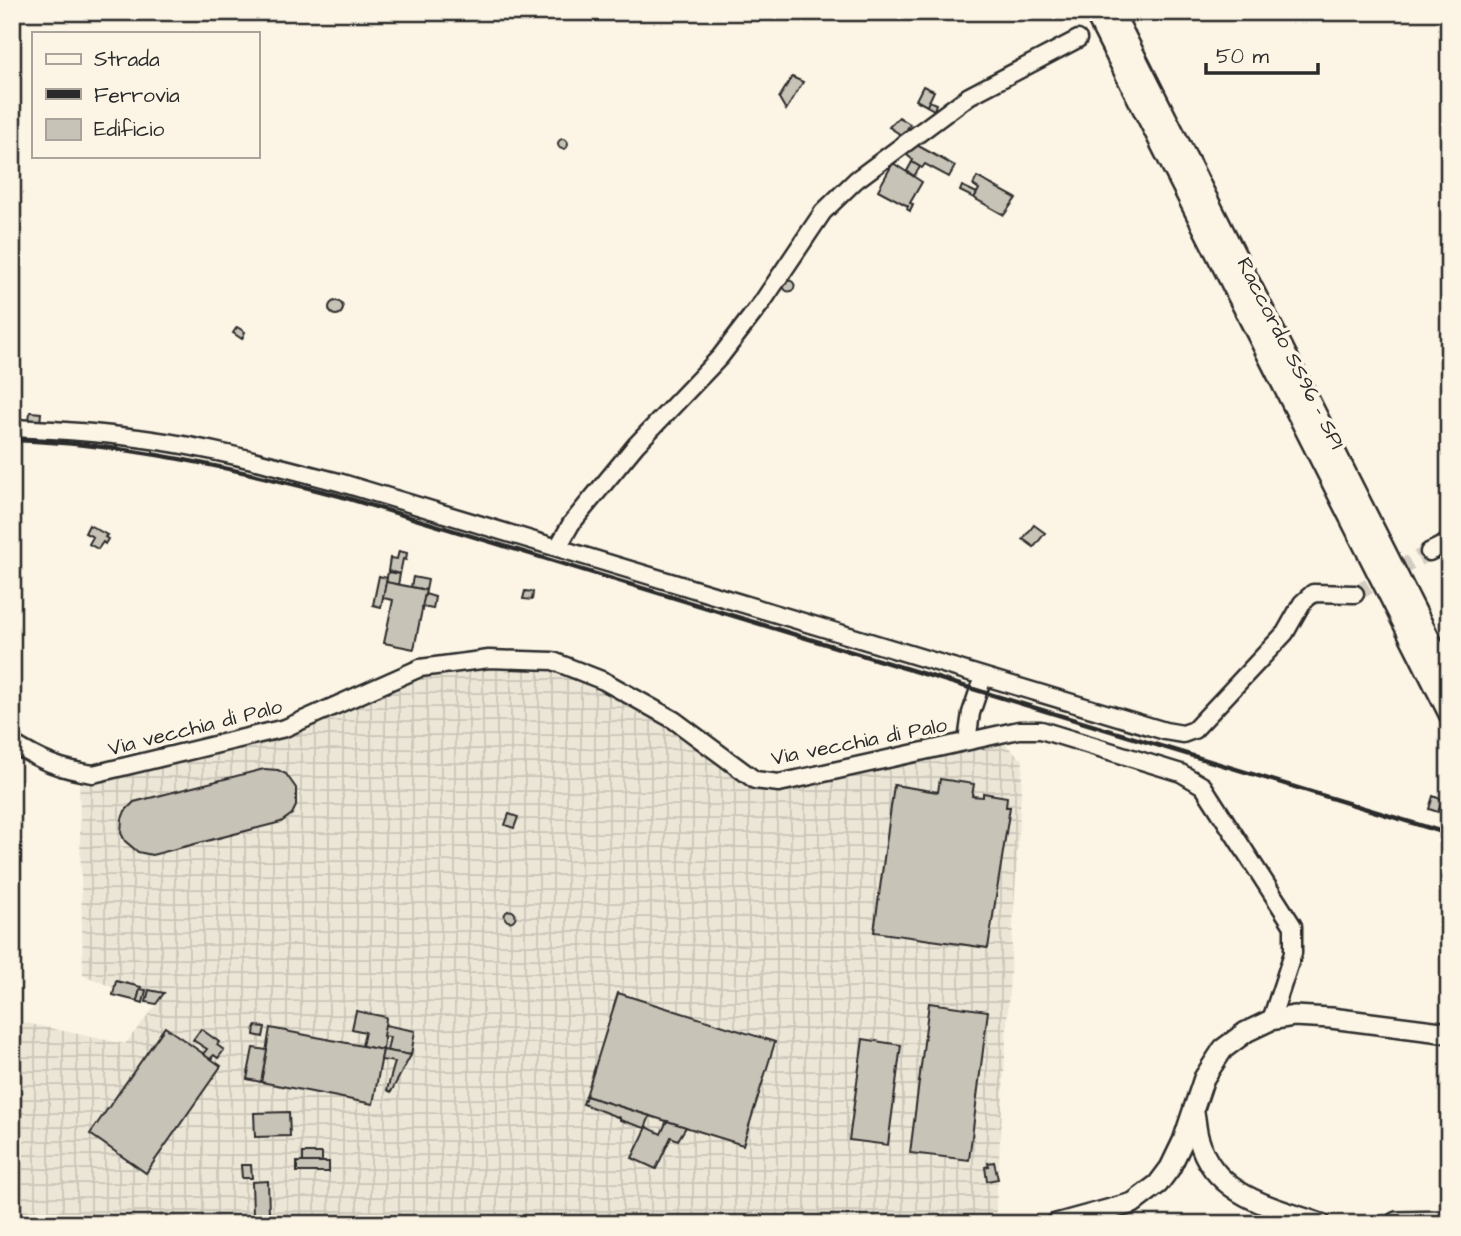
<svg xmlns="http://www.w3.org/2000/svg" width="1461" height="1236" font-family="'Architects Daughter',sans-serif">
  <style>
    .industrial { fill: url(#industrial-grid) }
    .building { fill: #c8c3b7; stroke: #2b2b2b; stroke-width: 2 }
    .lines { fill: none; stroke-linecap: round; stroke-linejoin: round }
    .minor-tunnel { stroke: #d2cdc0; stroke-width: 16; stroke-dasharray: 16 8; stroke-linecap: butt }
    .minor-casing { stroke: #2b2b2b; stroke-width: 21 }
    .major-casing { stroke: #2b2b2b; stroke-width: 24 }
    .highway-casing { stroke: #2b2b2b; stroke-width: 28 }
    .minor { stroke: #fcf5e5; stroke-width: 16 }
    .major { stroke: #fcf5e5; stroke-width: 19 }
    .highway { stroke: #fcf5e5; stroke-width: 23 }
    .rail { stroke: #2b2b2b; stroke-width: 4.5 }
    .labels { text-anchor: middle; stroke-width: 7; stroke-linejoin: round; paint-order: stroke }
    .street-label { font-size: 21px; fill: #2b2b2b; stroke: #fcf5e5 }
  </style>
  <defs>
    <pattern id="industrial-grid" width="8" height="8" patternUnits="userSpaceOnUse" patternTransform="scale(1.75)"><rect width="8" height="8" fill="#ece6d7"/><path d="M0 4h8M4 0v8" fill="none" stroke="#cbc5b9"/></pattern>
  </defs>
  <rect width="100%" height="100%" fill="#fcf5e5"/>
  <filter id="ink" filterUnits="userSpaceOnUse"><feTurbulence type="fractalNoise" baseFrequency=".0143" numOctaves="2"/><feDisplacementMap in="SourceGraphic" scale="14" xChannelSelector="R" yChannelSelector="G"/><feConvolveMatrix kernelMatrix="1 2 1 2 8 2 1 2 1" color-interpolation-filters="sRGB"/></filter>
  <g filter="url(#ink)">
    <polygon class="industrial" points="489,659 579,671 689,732 755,780 994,735 1023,760 995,1224 12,1224 12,1020 125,1044 156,1005 83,975 79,785 380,686"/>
    <g class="building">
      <polygon points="792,77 803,82 786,110 779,98"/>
      <polygon points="923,86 934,91 927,106 916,100"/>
      <polygon points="929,101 936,104 934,110 927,106"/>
      <polygon points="899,117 910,124 903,136 889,127"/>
      <circle cx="563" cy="144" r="5"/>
      <polygon points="913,143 955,166 949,177 925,164 922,168 912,162 913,160 902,151"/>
      <polygon points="912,162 920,167 914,176 907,171"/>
      <polygon points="893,163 922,182 910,203 913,204 910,211 907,209 908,206 878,190"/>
      <polygon points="977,177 1016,198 1004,215 974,198 979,189 973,185"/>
      <polygon points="962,186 977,193 974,198 960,191"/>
      <circle cx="789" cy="286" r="5.5"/>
      <circle cx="336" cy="308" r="7"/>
      <polygon points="237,327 245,332 242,339 233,333"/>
      <polygon points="30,412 41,413 40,423 29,422"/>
      <polygon points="89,525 107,535 105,537 108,539 105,544 103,542 98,549 89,544 93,537 85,533"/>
      <polygon points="1034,525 1045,533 1034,547 1023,539"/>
      <polygon points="399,551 407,553 406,560 403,559 400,574 388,571 390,558 397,559"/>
      <polygon points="388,572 400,574 398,585 386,582"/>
      <polygon points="379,576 387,578 381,607 373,605"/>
      <polygon points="413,577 428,580 426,590 411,587"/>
      <polygon points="386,582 426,590 414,649 384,643 393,600 383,598"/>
      <polygon points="525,591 533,592 532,600 523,599"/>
      <polygon points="425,594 435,597 433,609 422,607"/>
      <polygon points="264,769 278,770 286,774 296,788 296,806 292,814 281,822 152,855 138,852 125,841 121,833 122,819 125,811 134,802"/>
      <polygon points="940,779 974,784 972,796 983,797 983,793 1007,797 1006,807 1010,807 988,948 874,932 894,785 938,792"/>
      <polygon points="1433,796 1443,800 1438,812 1429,809"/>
      <polygon points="509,814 518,817 514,828 505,825"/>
      <circle cx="510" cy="916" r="5.5"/>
      <polygon points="116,981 141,987 137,1001 113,995"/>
      <polygon points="140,989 146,990 143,1003 137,1001"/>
      <polygon points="149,990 164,993 156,1004 146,1002"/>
      <polygon points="618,993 775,1042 743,1145 586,1096"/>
      <polygon points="929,1003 988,1011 969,1160 910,1153"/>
      <polygon points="356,1011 386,1017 383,1050 362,1046 365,1032 352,1029"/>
      <polygon points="385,1025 415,1031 411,1055 387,1051 390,1037 383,1036"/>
      <polygon points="255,1026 265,1027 263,1037 254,1035"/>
      <polygon points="165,1027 221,1066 146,1173 90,1134"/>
      <polygon points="270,1028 383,1050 373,1104 261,1082"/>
      <polygon points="201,1029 219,1042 217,1045 224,1050 218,1058 214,1055 210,1059 203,1054 207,1049 193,1040"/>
      <polygon points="863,1039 901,1045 888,1145 849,1140"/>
      <polygon points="253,1048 267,1050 261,1082 247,1079"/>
      <polygon points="383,1050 411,1055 391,1092 387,1090 395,1062 381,1060"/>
      <polygon points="586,1096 650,1116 645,1128 620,1120 620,1118 583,1104"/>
      <polygon points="289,1112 290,1136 255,1137 254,1113"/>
      <polygon points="667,1121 686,1127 678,1140 671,1137 656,1169 632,1158 647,1127 661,1134"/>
      <polygon points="12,1139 22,1144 15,1160 12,1159"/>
      <rect x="303" y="1153" width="19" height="9"/>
      <rect x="297" y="1162" width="32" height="10"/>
      <polygon points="994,1162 998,1179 987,1181 985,1167 989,1166 988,1163"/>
      <polygon points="241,1165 251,1165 252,1178 242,1178"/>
      <polygon points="268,1181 269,1214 253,1214 252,1182"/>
    </g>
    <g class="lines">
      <polyline class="minor-tunnel" points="1355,594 1429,552"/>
      <g class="minor-casing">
        <g id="minor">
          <path d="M12,428C59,430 106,433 152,440C217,449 280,467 342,483L1165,731L1183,734L1194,730L1285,633L1302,603L1313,593L1355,594"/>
          <polyline points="558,547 571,524 636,445 720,357 763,301 823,212 856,180 969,96 1078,39"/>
          <polyline points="1429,552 1449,542"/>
          <polyline points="967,741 971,713 983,677"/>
          <path d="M12,743C41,761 59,769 93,774L285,728L420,668L489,659L553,661L604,681L674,720L755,780L779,783L1019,730H1041L1181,773L1203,786L1293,926V953L1271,1020"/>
        </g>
      </g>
      <g class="major-casing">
        <g id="major">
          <polyline points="1094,12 1449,714"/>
          <polyline points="1113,12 1449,677"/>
          <path d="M1194,1113C1196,1122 1196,1132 1199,1140C1214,1196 1273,1207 1321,1224"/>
          <polyline points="1056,1224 1133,1203 1158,1184 1170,1168 1183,1141 1204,1078 1223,1049 1246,1032 1271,1020 1294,1016 1331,1018 1449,1033"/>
        </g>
      </g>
      <g class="highway-casing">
        <polyline id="highway" points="1397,1224 1449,1223"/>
      </g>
      <use href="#minor" class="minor"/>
      <use href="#major" class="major"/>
      <use href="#highway" class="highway"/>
      <path class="rail" d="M12,440C123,443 233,468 340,496L1449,834"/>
    </g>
  </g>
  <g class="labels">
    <g class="street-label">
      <text transform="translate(1291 353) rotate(63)" y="7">Raccordo SS96 - SP1</text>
      <text transform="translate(195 727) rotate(-14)" y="7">Via vecchia di Palo</text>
      <text transform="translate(859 741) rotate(-11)" y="7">Via vecchia di Palo</text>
    </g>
  </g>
  <rect width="1461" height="1236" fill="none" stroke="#fcf5e5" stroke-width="42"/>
  <rect x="21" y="21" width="1419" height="1194" fill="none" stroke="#2b2b2b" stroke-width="2.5" filter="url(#ink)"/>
  <rect x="32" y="32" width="228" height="126" fill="#fcf5e5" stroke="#a8a49b" stroke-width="2"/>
  <rect x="46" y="54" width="35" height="10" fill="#fcf5e5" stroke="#a8a49b" stroke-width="2"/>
  <text x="94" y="66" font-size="21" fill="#2b2b2b">Strada</text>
  <rect x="46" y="89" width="35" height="10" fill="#2b2b2b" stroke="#a8a49b" stroke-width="2"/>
  <text x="94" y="102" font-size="21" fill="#2b2b2b">Ferrovia</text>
  <rect x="46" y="119" width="35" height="21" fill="#c8c3b7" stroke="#a8a49b" stroke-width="2"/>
  <text x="94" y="136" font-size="21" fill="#2b2b2b">Edificio</text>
  <path d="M1206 63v10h112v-10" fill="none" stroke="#2b2b2b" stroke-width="3.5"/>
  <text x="1216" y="63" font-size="21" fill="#2b2b2b" stroke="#fcf5e5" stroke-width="5" paint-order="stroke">50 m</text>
</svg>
